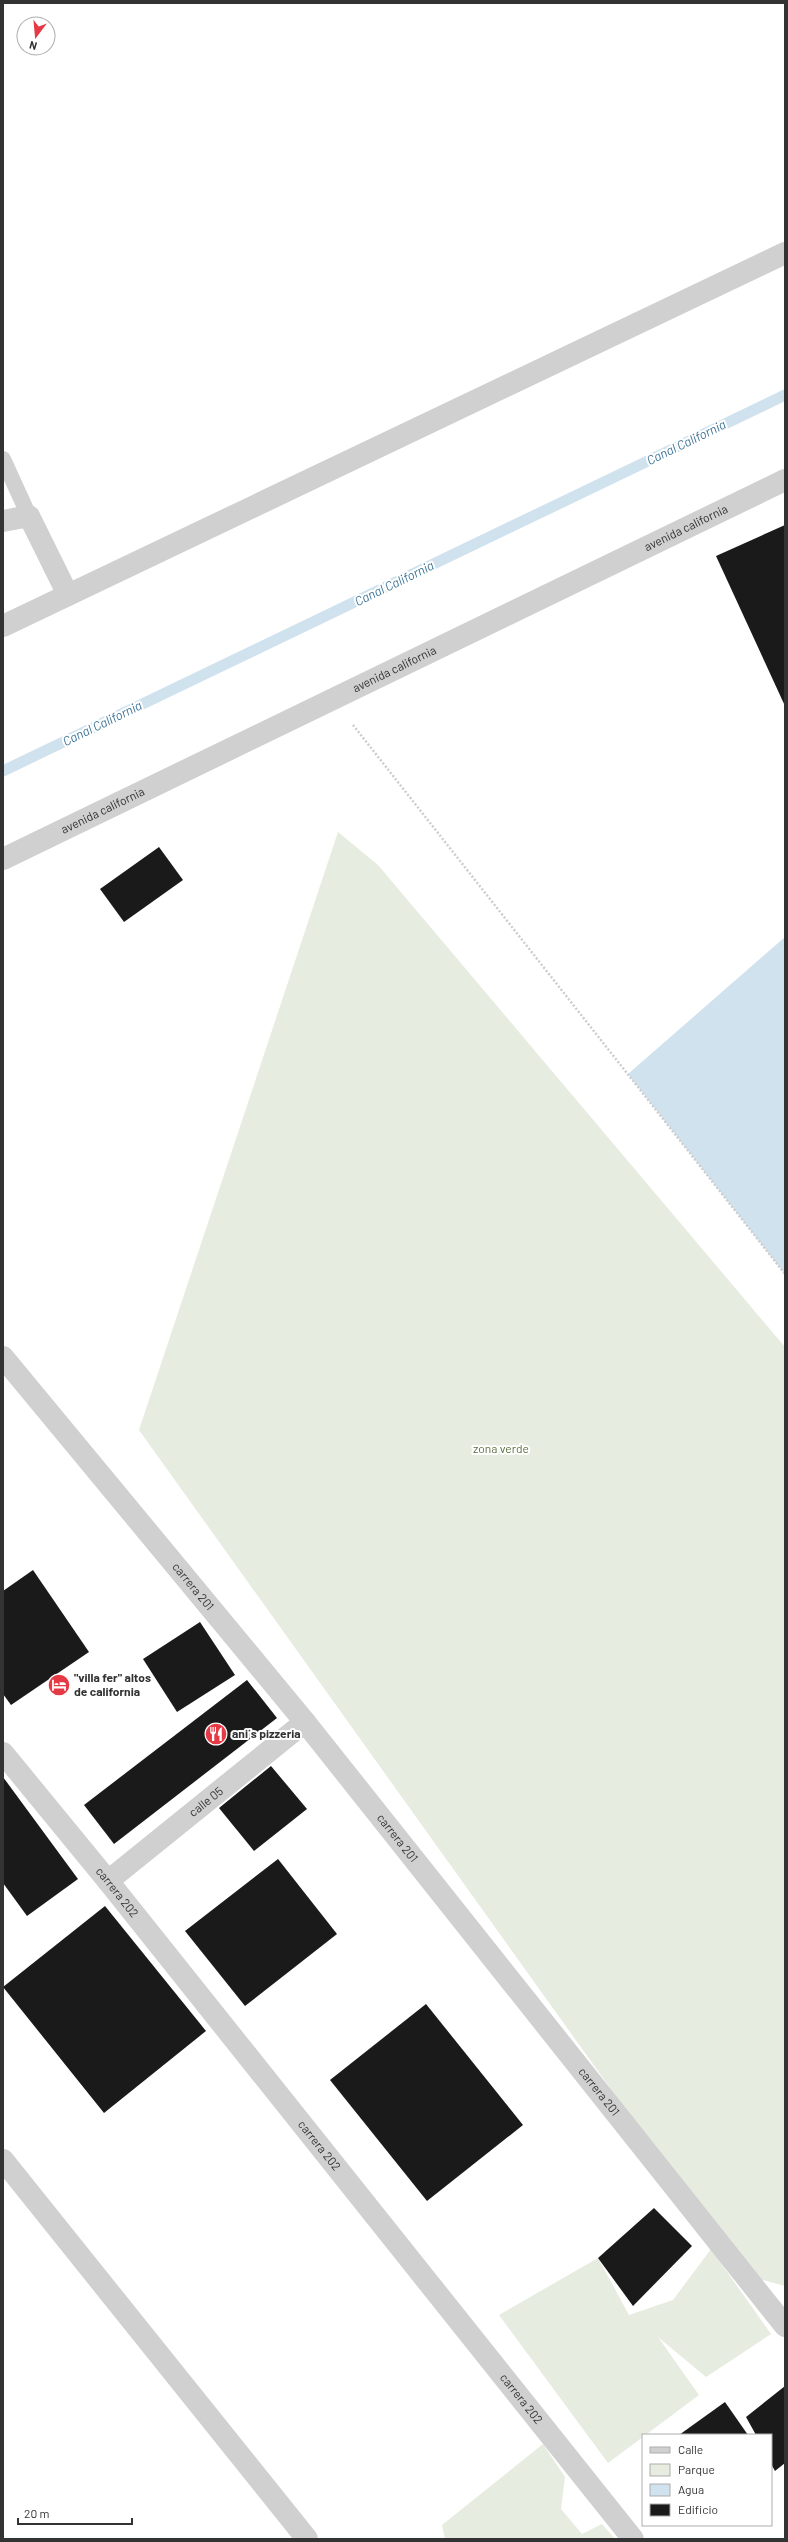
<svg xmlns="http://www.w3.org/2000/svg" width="788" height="2542" font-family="Barlow,sans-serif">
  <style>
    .green { fill: #e6ecdf }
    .water { fill: #cfe2ee }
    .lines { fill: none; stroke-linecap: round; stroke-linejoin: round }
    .stream { stroke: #cfe2ee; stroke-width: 11 }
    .building { fill: #1a1a1a }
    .path { stroke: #cdcdcd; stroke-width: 2.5; stroke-dasharray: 2 2; stroke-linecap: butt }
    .lane { stroke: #d0d0d0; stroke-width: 16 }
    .street { stroke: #d0d0d0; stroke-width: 22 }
    .labels { text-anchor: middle; stroke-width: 4; stroke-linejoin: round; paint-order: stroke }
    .street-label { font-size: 12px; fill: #333; stroke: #fff }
    .park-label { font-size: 12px; fill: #56703f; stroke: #fff }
    .poi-label { font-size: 12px; font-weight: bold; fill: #333; stroke: #fff; text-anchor: start }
    .water-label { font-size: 13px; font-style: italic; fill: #3f7597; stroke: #fff }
  </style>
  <rect width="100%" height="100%" fill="#fff"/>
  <g class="green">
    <polygon points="338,832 378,865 785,1347 785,2286 744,2275 139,1430"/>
    <polygon points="711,2249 771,2334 706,2377 658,2337 699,2395 608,2463 499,2315 598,2258 629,2315 673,2300"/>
    <polygon points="543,2444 565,2477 561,2509 582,2534 602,2524 615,2539 445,2539 442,2525"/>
  </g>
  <polygon class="water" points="785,937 785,1274 628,1074"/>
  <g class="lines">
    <polyline class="stream" points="3,771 785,395"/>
  </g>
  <g class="building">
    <polygon points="785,525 785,706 716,556"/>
    <polygon points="159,847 183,880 124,922 100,889"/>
    <polygon points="33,1570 89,1652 11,1705 3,1694 3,1591"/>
    <polygon points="200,1622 235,1675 177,1712 143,1659"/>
    <polygon points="247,1680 277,1718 114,1844 84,1805"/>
    <polygon points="271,1766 307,1809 254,1851 219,1808"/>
    <polygon points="3,1777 78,1879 27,1916 3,1883"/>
    <polygon points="278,1859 337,1934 245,2006 185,1931"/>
    <polygon points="105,1906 206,2031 104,2113 3,1987"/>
    <polygon points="426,2004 523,2125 427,2201 330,2080"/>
    <polygon points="654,2208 692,2246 633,2306 598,2258"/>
    <polygon points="785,2386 785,2463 775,2471 771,2464 771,2435 756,2435 746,2417"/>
    <polygon points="725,2402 748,2435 679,2435"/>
  </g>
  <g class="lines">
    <polyline class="path" points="353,725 785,1274"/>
    <polyline class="lane" points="3,459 29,516"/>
    <g class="street">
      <polyline points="3,521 29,516 68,595"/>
      <polyline points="3,626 785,253"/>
      <path id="s1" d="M3,859L785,480"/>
      <path id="s2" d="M3,1357L305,1722L785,2326"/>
      <path id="s3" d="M3,1753L108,1881L633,2539"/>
      <path id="s4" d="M108,1881L305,1722"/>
      <polyline points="3,2160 307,2539"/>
    </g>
  </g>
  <defs>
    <g id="hotel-disc" transform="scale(1.15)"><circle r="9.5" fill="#e63946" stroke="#fff"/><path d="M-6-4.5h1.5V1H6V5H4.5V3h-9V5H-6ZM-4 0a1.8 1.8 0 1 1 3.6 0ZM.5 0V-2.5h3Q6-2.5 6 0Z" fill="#fff"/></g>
    <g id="restaurant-disc" transform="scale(1.15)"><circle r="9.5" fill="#e63946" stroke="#fff"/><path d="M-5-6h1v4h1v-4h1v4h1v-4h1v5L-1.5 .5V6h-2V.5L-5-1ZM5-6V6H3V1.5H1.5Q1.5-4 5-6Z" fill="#fff"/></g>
  </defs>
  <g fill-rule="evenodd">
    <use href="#hotel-disc" x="59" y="1685"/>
    <use href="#restaurant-disc" x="216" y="1734"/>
  </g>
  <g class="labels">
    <g class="street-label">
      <text dy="4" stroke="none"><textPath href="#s1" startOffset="759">avenida california</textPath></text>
      <text dy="4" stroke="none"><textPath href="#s1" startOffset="435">avenida california</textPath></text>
      <text dy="4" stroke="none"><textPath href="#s1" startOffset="111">avenida california</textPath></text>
      <text dy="4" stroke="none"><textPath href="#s2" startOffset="298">carrera 201</textPath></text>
      <text dy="4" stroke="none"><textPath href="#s4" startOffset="126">calle 05</textPath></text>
      <text dy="4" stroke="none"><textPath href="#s2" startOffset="622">carrera 201</textPath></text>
      <text dy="4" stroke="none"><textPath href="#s3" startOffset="180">carrera 202</textPath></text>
      <text dy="4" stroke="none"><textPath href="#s2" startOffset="946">carrera 201</textPath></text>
      <text dy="4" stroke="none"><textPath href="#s3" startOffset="504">carrera 202</textPath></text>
      <text dy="4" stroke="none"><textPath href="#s3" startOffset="828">carrera 202</textPath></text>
    </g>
    <g class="park-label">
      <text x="501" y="1453">zona verde</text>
    </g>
    <g class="poi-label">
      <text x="74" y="1682">"villa fer" altos<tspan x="74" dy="14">de california</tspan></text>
      <text x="232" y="1738">ani´s pizzeria</text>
    </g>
    <g class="water-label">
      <text transform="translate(686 442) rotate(-26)" y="5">Canal California</text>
      <text transform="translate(394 583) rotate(-26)" y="5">Canal California</text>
      <text transform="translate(102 723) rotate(-26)" y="5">Canal California</text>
    </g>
  </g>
  <rect width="788" height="2542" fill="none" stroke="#333333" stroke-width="8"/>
  <rect x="642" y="2434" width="130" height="92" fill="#ffffff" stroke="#adadad"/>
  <rect x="650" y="2447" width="20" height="6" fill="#d0d0d0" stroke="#adadad"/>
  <text x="678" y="2454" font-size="12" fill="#333333">Calle</text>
  <rect x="650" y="2464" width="20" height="12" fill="#e6ecdf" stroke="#adadad"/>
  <text x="678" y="2474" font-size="12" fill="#333333">Parque</text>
  <rect x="650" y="2484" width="20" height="12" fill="#cfe2ee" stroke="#adadad"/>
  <text x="678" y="2494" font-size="12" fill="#333333">Agua</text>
  <rect x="650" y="2504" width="20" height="12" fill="#1a1a1a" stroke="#adadad"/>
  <text x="678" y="2514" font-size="12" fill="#333333">Edificio</text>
  <g transform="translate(36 36) rotate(196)"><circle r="19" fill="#ffffff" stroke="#adadad"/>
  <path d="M0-3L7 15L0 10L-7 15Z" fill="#e63946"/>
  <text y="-6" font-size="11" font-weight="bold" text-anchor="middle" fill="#333333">N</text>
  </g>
  <path d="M18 2518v6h114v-6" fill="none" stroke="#333333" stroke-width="2"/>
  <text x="24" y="2518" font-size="12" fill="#333333" stroke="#ffffff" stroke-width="3" paint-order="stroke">20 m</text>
</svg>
